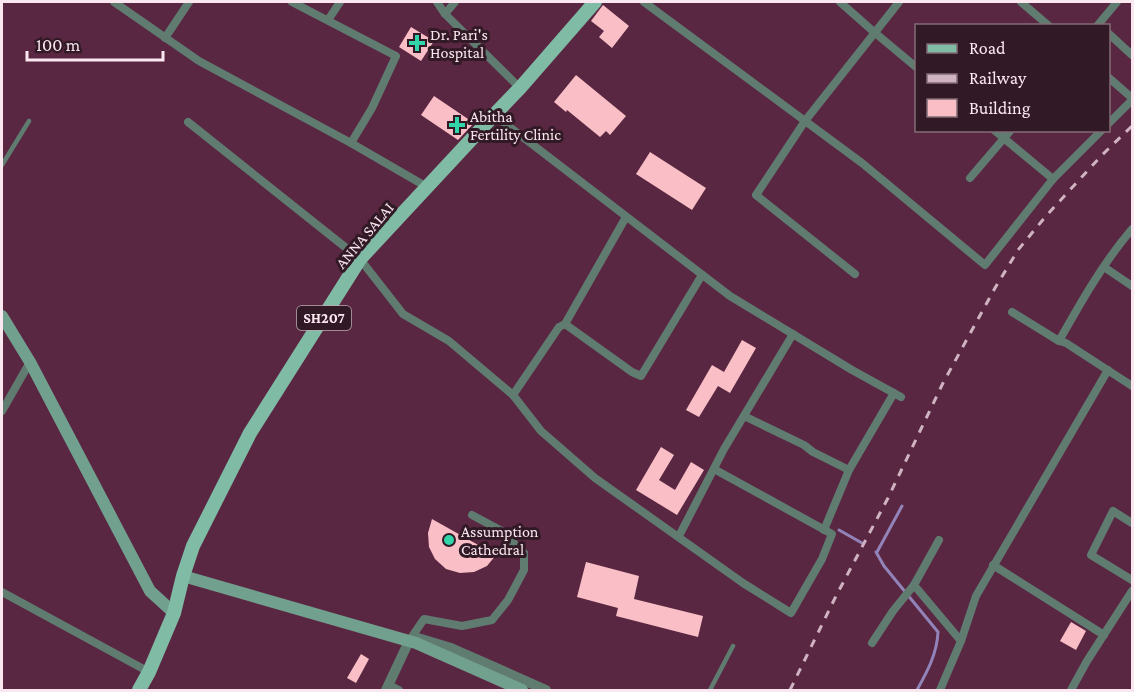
<svg xmlns="http://www.w3.org/2000/svg" width="1134" height="692" font-family="'Crimson Pro',serif">
  <style>
    .lines { fill: none; stroke-linecap: round; stroke-linejoin: round }
    .stream { stroke: #9283b9; stroke-width: 3 }
    .building { fill: #fabfc6 }
    .service { stroke: #607c71; stroke-width: 4.5 }
    .minor { stroke: #607c71; stroke-width: 8 }
    .tertiary { stroke: #607c71; stroke-width: 10 }
    .secondary { stroke: #72a08f; stroke-width: 12 }
    .primary { stroke: #80bba6; stroke-width: 14 }
    .rail { stroke: #d0b3c1; stroke-width: 3; stroke-dasharray: 8 8; stroke-linecap: butt }
    .poi-dot { fill: #32d4a9; stroke: #311a25; stroke-width: 2 }
    .labels { text-anchor: middle; stroke-width: 6; stroke-linejoin: round; paint-order: stroke }
    .shield { fill: #311a25; stroke: #beaab3; stroke-width: 1.5 }
    .shield-label { font-size: 15px; font-weight: bold; fill: #fbe7f0 }
    .poi-label { font-size: 16px; fill: #fbe7f0; stroke: #311a25; text-anchor: start }
    .street-label { font-size: 16px; fill: #fbe7f0; stroke: #311a25 }
  </style>
  <rect width="100%" height="100%" fill="#5a2742"/>
  <g class="lines">
    <g class="stream">
      <polyline points="839,530 862,543"/>
      <path d="M876,552L884,566L938,632C937,654 927,672 917,690"/>
      <polyline points="877,552 902,506"/>
    </g>
  </g>
  <g class="building">
    <polygon points="603,5 629,26 612,48 599,37 604,31 591,21"/>
    <polygon points="411,27 434,41 421,61 399,47"/>
    <polygon points="576,75 626,116 610,135 606,131 600,137 567,110 566,112 554,102"/>
    <polygon points="434,96 474,123 458,140 421,115"/>
    <polygon points="650,152 706,188 692,210 636,174"/>
    <polygon points="742,340 756,348 730,393 718,386 699,417 686,410 712,365 724,372"/>
    <polygon points="661,447 674,455 659,480 675,490 691,462 704,470 677,515 636,490"/>
    <polygon points="432,519 496,555 487,566 474,572 460,573 446,569 435,559 429,547 428,533"/>
    <polygon points="586,562 639,576 634,599 703,616 698,637 616,616 618,608 577,597"/>
    <polygon points="1071,622 1086,631 1076,650 1060,641"/>
    <polygon points="361,654 369,659 356,683 347,678"/>
  </g>
  <g class="lines">
    <g class="service">
      <polyline points="2,165 29,121"/>
      <polyline points="710,690 733,646"/>
    </g>
    <g class="minor">
      <polyline points="114,2 199,61 351,143 427,187"/>
      <polyline points="292,2 396,56 372,108 351,143"/>
      <polyline points="437,2 445,14 520,88"/>
      <polyline points="644,2 862,163 985,265 1053,179 1102,130"/>
      <polyline points="840,2 874,32 916,67"/>
      <polyline points="1021,2 1049,26"/>
      <polyline points="445,14 455,2"/>
      <polyline points="328,20 340,2"/>
      <polyline points="1097,26 1117,2"/>
      <polyline points="1108,33 1132,55"/>
      <polyline points="165,38 189,2"/>
      <polyline points="1108,77 1132,98"/>
      <polyline points="494,115 730,296 852,370 901,397"/>
      <polyline points="188,122 360,259 403,314 449,341 513,395"/>
      <polyline points="1108,124 1132,100"/>
      <polyline points="994,130 1053,179"/>
      <polyline points="970,178 1011,130"/>
      <polyline points="626,217 565,324 559,327 513,395 541,431 595,478 743,583 791,613 822,559 832,534 714,469"/>
      <path d="M1132,229C1103,263 1081,302 1059,341L1066,343L1132,386"/>
      <polyline points="1104,267 1132,286"/>
      <polyline points="855,274 756,195 805,121 899,2"/>
      <polyline points="1012,312 1059,341"/>
      <polyline points="565,324 632,372 641,376 702,275"/>
      <polyline points="2,411 30,362"/>
      <polyline points="744,416 804,445 813,452 849,470"/>
      <polyline points="1132,523 1113,511 1091,555 1132,580"/>
      <polyline points="824,530 849,470 894,393"/>
      <polyline points="679,536 724,449 793,334"/>
      <polyline points="993,565 1104,635"/>
      <polyline points="914,585 961,641"/>
      <polyline points="2,592 149,672"/>
      <polyline points="409,641 424,619 462,626 492,620 508,600 524,570 524,553 500,530 472,515"/>
      <polyline points="872,643 893,611 914,585 939,540"/>
      <polyline points="389,685 399,690"/>
      <polyline points="940,690 961,641 976,596 1108,370"/>
      <polyline points="1071,690 1087,661 1132,591"/>
    </g>
    <polyline class="tertiary" points="386,690 409,641 413,638 418,638 451,648 546,690"/>
    <g class="secondary">
      <polyline points="2,316 30,362 150,591 174,613"/>
      <polyline points="183,576 416,643 522,690"/>
    </g>
    <polyline class="primary" points="139,690 149,672 174,613 183,576 193,546 250,433 360,259 494,115 520,88 595,2"/>
    <polyline class="rail" points="790,690 836,596 888,498 943,383 995,288 1018,250 1046,216 1102,155 1132,126"/>
  </g>
  <g class="poi-dot">
    <path d="M414 34h6v6h6v6h-6v6h-6v-6h-6v-6h6z"/>
    <path d="M454 116h6v6h6v6h-6v6h-6v-6h-6v-6h6z"/>
    <circle cx="449" cy="540" r="6"/>
  </g>
  <g class="labels">
    <rect class="shield" x="297" y="306" width="54" height="24" rx="4.5"/>
    <g class="shield-label">
      <text x="324" y="323">SH207</text>
    </g>
    <g class="poi-label">
      <text x="430" y="40">Dr. Pari's<tspan x="430" dy="18">Hospital</tspan></text>
      <text x="470" y="122">Abitha<tspan x="470" dy="18">Fertility Clinic</tspan></text>
      <text x="461" y="537">Assumption<tspan x="461" dy="18">Cathedral</tspan></text>
    </g>
    <g class="street-label">
      <text transform="translate(364 235) rotate(-50)" y="6">ANNA SALAI</text>
    </g>
  </g>
  <rect width="1134" height="692" fill="none" stroke="#fbe7f0" stroke-width="6"/>
  <rect x="915" y="24" width="195" height="108" fill="#311a25" stroke="#826c76" stroke-width="1.5"/>
  <rect x="927" y="44" width="30" height="9" fill="#80bba6" stroke="#826c76" stroke-width="1.5"/>
  <text x="969" y="54" font-size="18" fill="#fbe7f0">Road</text>
  <rect x="927" y="74" width="30" height="9" fill="#d0b3c1" stroke="#826c76" stroke-width="1.5"/>
  <text x="969" y="84" font-size="18" fill="#fbe7f0">Railway</text>
  <rect x="927" y="99" width="30" height="18" fill="#fabfc6" stroke="#826c76" stroke-width="1.5"/>
  <text x="969" y="114" font-size="18" fill="#fbe7f0">Building</text>
  <path d="M27 51v9h136v-9" fill="none" stroke="#fbe7f0" stroke-width="3"/>
  <text x="36" y="51" font-size="18" fill="#fbe7f0" stroke="#311a25" stroke-width="4.5" paint-order="stroke">100 m</text>
</svg>
